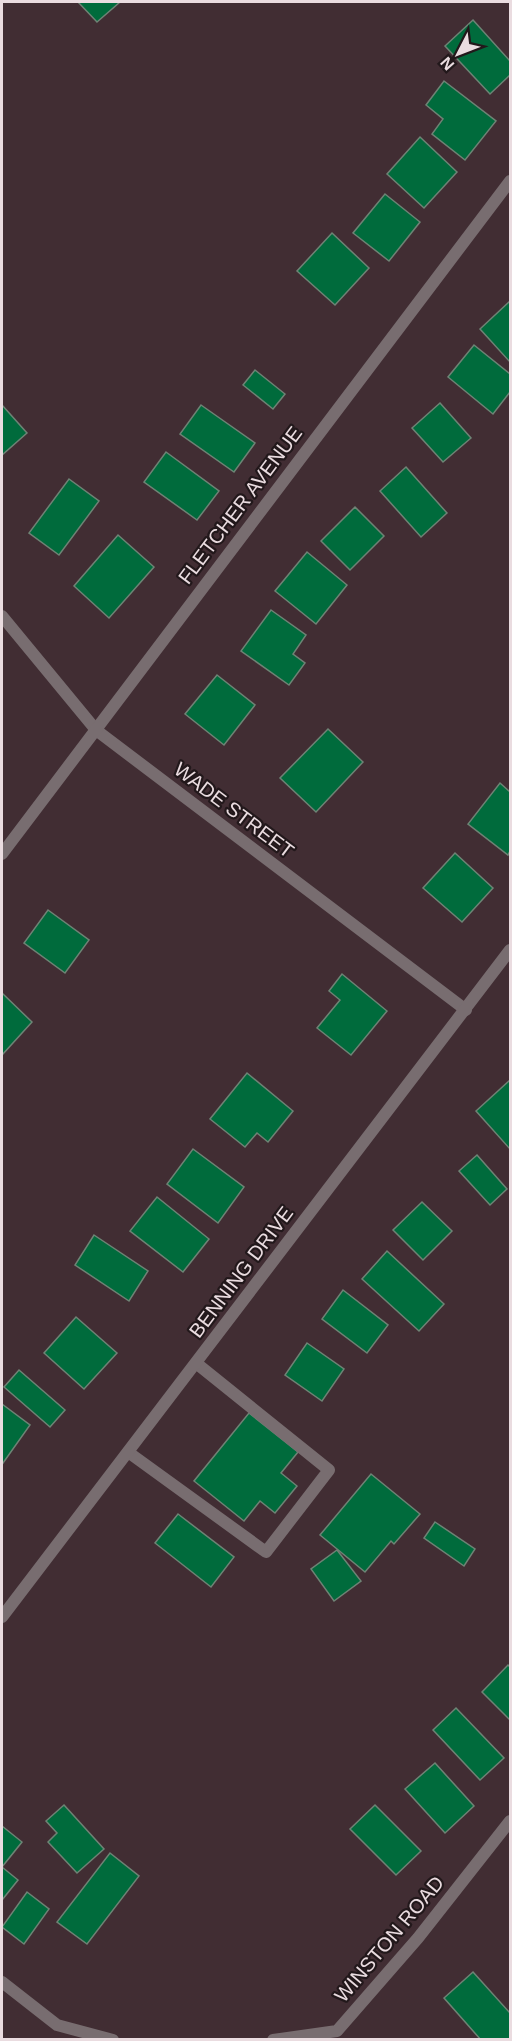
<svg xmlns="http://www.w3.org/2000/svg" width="512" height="2041" font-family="Arial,sans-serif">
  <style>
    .building { fill: #006b3c; stroke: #6e8375; stroke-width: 1.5 }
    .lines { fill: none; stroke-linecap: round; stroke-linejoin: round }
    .lane { stroke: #786d70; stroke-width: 12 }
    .street { stroke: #786d70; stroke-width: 12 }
    .labels { text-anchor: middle; stroke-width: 4.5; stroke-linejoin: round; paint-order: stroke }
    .street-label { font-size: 20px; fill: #eadce0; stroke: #22181b }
  </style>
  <rect width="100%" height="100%" fill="#412d33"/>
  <g class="building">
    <polygon points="78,2 120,2 97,22"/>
    <polygon points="473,20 510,61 510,75 490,94 445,46"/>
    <polygon points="444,81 496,121 465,160 432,134 443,119 426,105"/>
    <polygon points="420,137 457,172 424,208 387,174"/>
    <polygon points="385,194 420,222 389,261 353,233"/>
    <polygon points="332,233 369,268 335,305 297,271"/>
    <polygon points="510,301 510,362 480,329"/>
    <polygon points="474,345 510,374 510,392 493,414 448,377"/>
    <polygon points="255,370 285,394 273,409 243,385"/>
    <polygon points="440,403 471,438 443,462 412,428"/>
    <polygon points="2,405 27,433 2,455"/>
    <polygon points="201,405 255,443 234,472 180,434"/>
    <polygon points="166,452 219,491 197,520 144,482"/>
    <polygon points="406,467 447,513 421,537 380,491"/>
    <polygon points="69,479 99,501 59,555 29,533"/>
    <polygon points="355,507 384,536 350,570 321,541"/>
    <polygon points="118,535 154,567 109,618 74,586"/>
    <polygon points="307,552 347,585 316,624 275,591"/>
    <polygon points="271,610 306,635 293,654 305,663 289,685 241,651"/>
    <polygon points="217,675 255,705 224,745 185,714"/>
    <polygon points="328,729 363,762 316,812 280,778"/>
    <polygon points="500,783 510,792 510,851 508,855 468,824"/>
    <polygon points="455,853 493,888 462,922 423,888"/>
    <polygon points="48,910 89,940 65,973 24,943"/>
    <polygon points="342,974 387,1011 351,1055 317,1028 340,1000 329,991"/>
    <polygon points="2,993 32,1022 2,1055"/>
    <polygon points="247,1073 293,1111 268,1142 257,1133 245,1147 210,1119"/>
    <polygon points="510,1080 510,1149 476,1111"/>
    <polygon points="193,1149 244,1187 218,1223 167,1184"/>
    <polygon points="477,1155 507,1189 490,1205 459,1171"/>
    <polygon points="157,1197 209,1239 183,1272 130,1231"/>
    <polygon points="422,1202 452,1231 423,1260 393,1230"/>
    <polygon points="94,1235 148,1271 129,1301 75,1265"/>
    <polygon points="387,1251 444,1304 419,1331 362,1279"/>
    <polygon points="343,1290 388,1325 367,1353 322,1319"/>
    <polygon points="76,1317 117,1353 84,1389 44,1353"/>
    <polygon points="307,1343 344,1369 322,1401 285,1375"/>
    <polygon points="19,1370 65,1410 50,1427 4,1387"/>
    <polygon points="2,1404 30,1425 3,1463 2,1462"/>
    <polygon points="249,1413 298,1452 281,1473 297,1486 275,1513 260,1501 244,1521 194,1481"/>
    <polygon points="371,1474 420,1514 394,1544 391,1541 365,1572 320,1535"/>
    <polygon points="178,1514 234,1557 211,1587 155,1543"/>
    <polygon points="435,1522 475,1549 464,1566 424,1538"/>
    <polygon points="337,1550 361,1581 334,1601 311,1569"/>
    <polygon points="508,1665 510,1667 510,1720 482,1692"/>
    <polygon points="456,1708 504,1758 480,1780 433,1730"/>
    <polygon points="435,1763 474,1806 445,1833 405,1789"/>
    <polygon points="64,1805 104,1849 77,1873 48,1842 57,1833 46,1821"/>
    <polygon points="375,1805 421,1851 396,1875 350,1829"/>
    <polygon points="2,1826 22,1842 2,1867 18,1880 2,1900"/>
    <polygon points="110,1853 139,1876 87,1944 57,1922"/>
    <polygon points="27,1892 49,1909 24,1944 2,1927"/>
    <polygon points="473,1972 510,2013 510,2040 481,2040 444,1998"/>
  </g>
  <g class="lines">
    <polyline class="lane" points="128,1452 266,1552 329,1470 196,1363"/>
    <g class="street">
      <polyline points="2,616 96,730 466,1010"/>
      <polyline points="2,854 510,181"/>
      <polyline points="2,1617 510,950"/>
      <polyline points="2,1982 57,2025 113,2040"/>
      <polyline points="273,2040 337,2031 418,1938 510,1821"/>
    </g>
  </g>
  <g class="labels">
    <g class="street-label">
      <text transform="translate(240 505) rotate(-53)" y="7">FLETCHER AVENUE</text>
      <text transform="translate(234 810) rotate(37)" y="7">WADE STREET</text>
      <text transform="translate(241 1272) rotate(-53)" y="7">BENNING DRIVE</text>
      <text transform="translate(389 1939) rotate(-50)" y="7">WINSTON ROAD</text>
    </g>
  </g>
  <rect width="512" height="2041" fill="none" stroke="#eadce0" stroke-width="6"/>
  <g transform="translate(458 54) rotate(228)" stroke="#22181b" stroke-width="4.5" paint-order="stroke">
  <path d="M0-4.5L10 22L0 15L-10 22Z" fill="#eadce0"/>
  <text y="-9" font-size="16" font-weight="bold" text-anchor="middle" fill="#eadce0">N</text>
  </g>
</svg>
